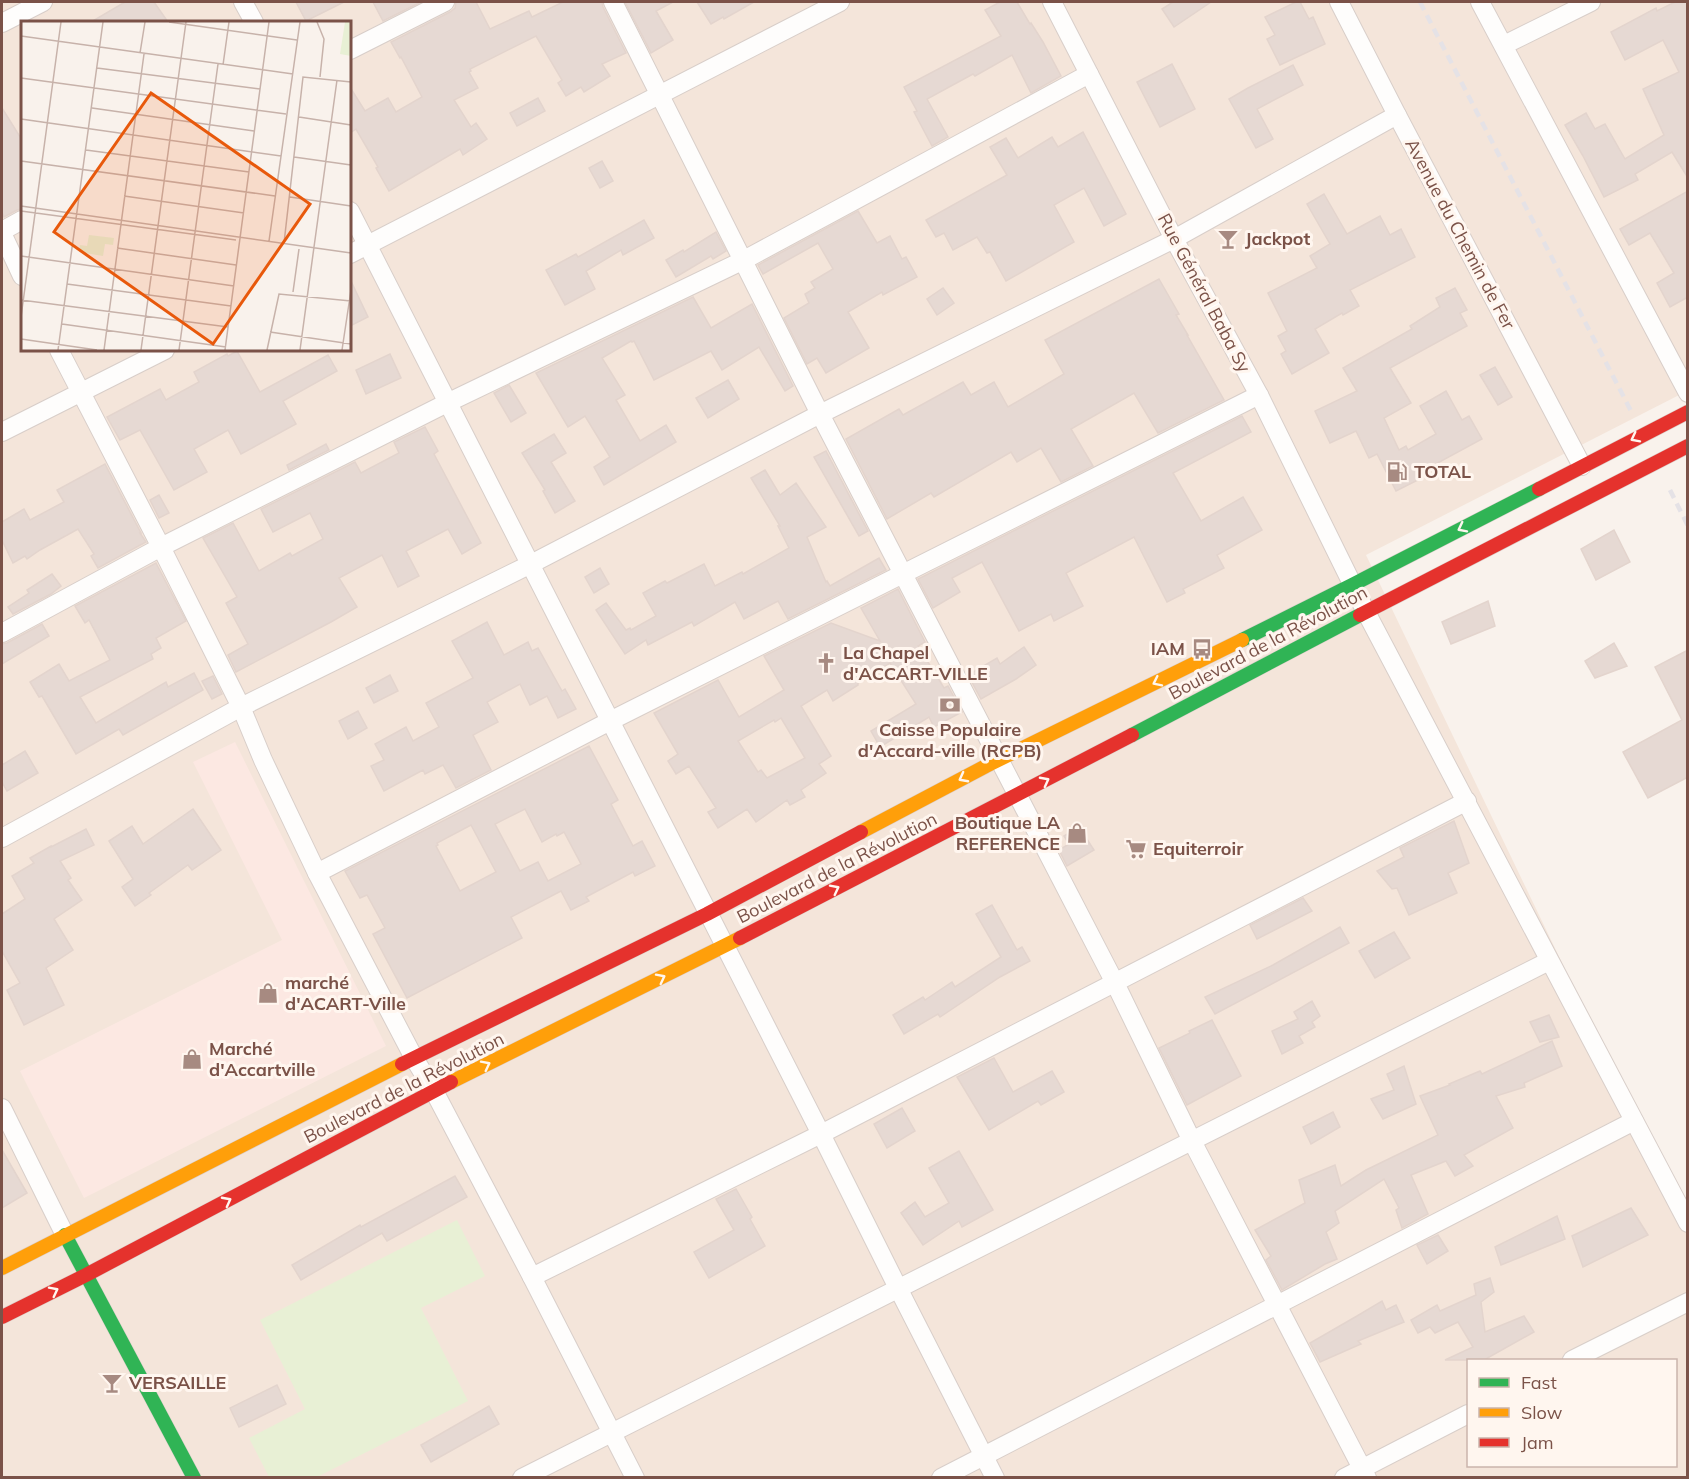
<svg xmlns="http://www.w3.org/2000/svg" width="1689" height="1479" font-family="Mulish,sans-serif">
  <style>
    .residential { fill: #f4e5da; fill-rule: evenodd }
    .commercial { fill: #fce8e2 }
    .green { fill: #e8f0d5 }
    .building { fill: #e6d9d3; stroke: #e3d4cd; stroke-width: 1.5; fill-rule: evenodd }
    .lines { fill: none; stroke-linecap: round; stroke-linejoin: round }
    .street-casing { stroke: #d8cec9; stroke-width: 20 }
    .fast-casing { stroke: #daceca; stroke-width: 15 }
    .slow-casing { stroke: #daceca; stroke-width: 15 }
    .jam-casing { stroke: #daceca; stroke-width: 15 }
    .street { stroke: #fefdfc; stroke-width: 18 }
    .fast { stroke: #30b455; stroke-width: 14 }
    .slow { stroke: #ff9f0a; stroke-width: 14 }
    .jam { stroke: #e5322d; stroke-width: 14 }
    .rail { stroke: #e5e2e6; stroke-width: 4.5; stroke-dasharray: 9 6; stroke-linecap: butt }
    .oneway { stroke: #fff6ef }
    .labels { text-anchor: middle; stroke-width: 6; stroke-linejoin: round; paint-order: stroke }
    .street-label { font-size: 18px; fill: #7b5248; stroke: #fff6ef }
    .poi-label { font-size: 18px; font-weight: bold; fill: #7b5248; stroke: #fff6ef; text-anchor: start }
    .inset-road { fill: none; stroke: #c7b2aa; stroke-width: 1.5 }
    .view { fill: #e8590c; fill-opacity: 0.15; stroke: #e8590c; stroke-width: 3 }
    .inset-edge { fill: none; stroke: #7b5248; stroke-width: 3 }
  </style>
  <rect width="100%" height="100%" fill="#f9f2ec"/>
  <path class="residential" d="M2,2H1687V391L1366,555L1687,1223V1477L2,1478ZM22,22H350V350H22ZM1468,1360H1676V1466H1468Z"/>
  <polygon class="commercial" points="235,742 386,1046 84,1198 20,1071 282,940 193,762"/>
  <polygon class="green" points="457,1220 485,1276 421,1308 468,1401 317,1477 269,1477 249,1438 305,1409 260,1320"/>
  <g class="building">
    <polygon points="125,2 154,2 168,22 91,22"/>
    <polygon points="296,2 344,2 306,21"/>
    <polygon points="373,2 421,2 383,21"/>
    <polygon points="456,2 476,2 490,29 529,11 532,17 563,2 602,2 603,7 626,53 602,64 610,76 584,92 581,87 566,96 558,83 562,80 536,36 470,69 471,71 469,72 478,88 454,100 471,127 476,123 487,139 463,155 460,149 389,191 376,168 378,167 356,129 350,133 350,87 365,111 388,98 396,112 422,97 401,57 400,58 391,42 450,12 455,8"/>
    <polygon points="625,2 673,2 656,11 673,40 651,53"/>
    <polygon points="697,2 754,2 724,19 723,17 711,24"/>
    <polygon points="1000,2 1017,2 1030,24 1031,23 1043,42 1061,76 1031,93 1012,55 975,76 973,74 927,99 948,137 932,146 914,112 917,111 904,87 1001,36 985,10"/>
    <polygon points="1173,2 1211,2 1174,27 1162,9"/>
    <polygon points="1296,2 1300,2 1309,19 1313,17 1325,44 1280,65 1267,39 1275,35 1265,17"/>
    <polygon points="1675,2 1688,2 1688,178 1672,152 1635,174 1638,180 1604,197 1583,156 1565,125 1586,113 1595,129 1605,124 1625,159 1664,135 1643,89 1679,72 1663,40 1625,60 1611,32 1656,8 1657,11"/>
    <polygon points="1172,64 1195,109 1160,127 1137,82"/>
    <polygon points="1293,65 1303,85 1257,109 1273,139 1256,148 1229,99 1248,88"/>
    <polygon points="538,98 545,111 517,126 510,113"/>
    <polygon points="2,108 22,140 22,209 17,210 4,217 2,212"/>
    <polygon points="1083,132 1126,214 1104,226 1084,188 1054,205 1074,242 1006,281 990,252 987,253 977,237 953,250 944,233 936,237 926,220 1007,175 990,147 1006,138 1018,158 1052,137 1058,147"/>
    <polygon points="602,161 613,181 600,188 589,168"/>
    <polygon points="1688,191 1688,297 1670,307 1657,283 1674,273 1650,233 1629,245 1620,229"/>
    <polygon points="1324,194 1347,234 1380,216 1390,235 1401,229 1415,257 1350,290 1359,306 1343,315 1342,313 1315,329 1329,353 1292,374 1281,354 1286,351 1278,336 1287,331 1268,293 1317,268 1310,256 1330,244 1307,204"/>
    <polygon points="858,211 877,243 890,236 902,259 906,257 917,277 883,295 882,292 848,312 869,348 826,373 817,358 807,364 784,318 809,303 805,294 815,288 811,282 833,269 818,243 763,274 758,265"/>
    <polygon points="644,220 654,238 623,255 621,250 586,271 595,289 565,305 546,270 576,254 578,257"/>
    <polygon points="716,232 726,251 713,259 711,256 676,277 666,260 683,250 684,252"/>
    <polygon points="350,279 368,317 350,326"/>
    <polygon points="1159,279 1179,314 1176,315 1188,335 1187,335 1224,400 1158,433 1134,393 1071,429 1093,466 1061,482 1041,448 1017,462 1011,452 934,497 931,493 887,519 846,439 899,409 903,415 963,382 971,395 994,382 1008,407 1064,374 1045,340"/>
    <polygon points="943,288 954,303 937,315 927,299"/>
    <polygon points="1455,288 1467,310 1460,313 1467,326 1390,368 1411,403 1384,418 1399,450 1406,446 1408,450 1436,434 1420,406 1446,391 1462,420 1469,416 1482,439 1419,473 1422,478 1396,491 1377,454 1369,458 1356,431 1330,443 1315,411 1357,391 1343,368 1412,329 1410,326 1440,307 1436,298"/>
    <polygon points="693,297 711,328 752,304 793,386 785,391 759,347 722,370 711,351 654,380 634,341 632,342 631,341 602,358 625,395 616,400 640,441 666,425 676,442 604,485 594,467 610,457 585,416 568,427 536,373"/>
    <polygon points="237,351 260,392 328,355 337,371 283,401 296,424 241,454 228,430 194,449 207,472 174,490 140,430 120,440 107,417 160,389 166,400 199,382 194,372 227,354 228,356"/>
    <polygon points="390,354 401,378 366,394 356,370"/>
    <polygon points="1495,367 1512,397 1498,405 1480,375"/>
    <polygon points="728,380 739,399 708,418 696,398"/>
    <polygon points="509,385 526,413 511,422 494,393"/>
    <polygon points="1242,416 1251,432 1173,473 1201,521 1243,497 1262,530 1217,555 1224,568 1183,589 1185,593 1167,602 1134,537 1066,573 1083,606 1054,621 1051,614 1019,631 982,562 952,578 960,592 933,608 918,579"/>
    <polygon points="425,427 438,451 434,454 481,543 462,554 448,529 406,551 419,576 398,587 382,555 339,578 357,607 331,622 236,672 228,655 248,644 226,603 237,597 203,538 233,523 259,571 290,553 292,556 323,539 310,513 273,532 261,509 355,462 361,473 399,453 394,442"/>
    <polygon points="554,434 566,453 551,462 575,501 555,513 543,491 545,490 522,453"/>
    <polygon points="326,444 329,450 289,470 287,465"/>
    <polygon points="826,451 868,531 859,536 814,457"/>
    <polygon points="105,464 141,533 140,533 146,542 98,568 91,556 94,554 78,529 40,550 27,559 25,556 13,563 2,540 2,522 24,509 30,520 64,502 57,490"/>
    <polygon points="765,470 780,495 796,483 826,527 807,537 826,582 827,581 830,586 879,558 886,570 788,619 778,601 744,619 735,602 694,626 692,622 648,645 646,640 625,654 596,610 606,603 626,630 630,628 631,630 656,616 643,593 665,581 667,583 704,564 715,586 742,572 743,574 789,548 778,526 780,526 751,478"/>
    <polygon points="159,495 169,513 159,518 150,500"/>
    <polygon points="1614,530 1630,562 1596,580 1581,549"/>
    <polygon points="156,563 186,621 156,638 161,648 151,654 153,659 80,697 96,723 166,682 168,687 194,673 203,690 123,735 119,729 76,754 42,696 39,697 30,682 59,664 69,681 110,660 89,620 85,623 75,606"/>
    <polygon points="600,568 609,584 594,593 585,577"/>
    <polygon points="52,574 61,586 51,594 13,614 8,607 29,593 27,590"/>
    <path d="M898,589L925,642L918,646L944,688L948,686L962,712L934,727L929,717L880,747L871,731L916,704L890,663L858,683V685L833,701L827,690L801,706L831,756L819,764L826,773L801,790L805,797L790,805L787,800L756,822L747,809L718,828L708,812L716,808L689,766L676,774L668,761L678,754L654,713L718,680L739,717L784,690L764,656L831,623L880,641L861,608ZM781,718L805,758L767,778L761,770L758,772L738,741L774,720L775,722Z"/>
    <polygon points="1488,601 1495,626 1451,644 1442,622"/>
    <polygon points="487,622 504,655 528,642 532,651 538,648 562,691 565,689 576,709 558,718 547,696 530,705 520,684 487,702 498,722 473,735 491,770 456,788 443,765 425,774 423,770 384,791 371,766 384,760 375,744 406,727 413,741 439,727 426,703 473,678 452,641"/>
    <polygon points="42,624 49,636 2,664 2,644 7,643"/>
    <polygon points="1614,643 1627,666 1595,678 1585,661"/>
    <polygon points="1024,647 1036,665 1016,679 981,699 968,675 997,658 1000,664"/>
    <polygon points="1688,650 1688,777 1648,798 1623,752 1682,720 1655,667"/>
    <polygon points="390,675 398,691 374,703 366,688"/>
    <polygon points="213,676 222,694 212,699 202,681"/>
    <polygon points="358,711 367,728 348,739 339,721"/>
    <path d="M589,746L618,800L611,804L633,846L642,841L655,866L635,876L633,872L586,897L589,901L571,910L561,891L511,917L522,938L407,998L373,934L385,928L367,895L360,898L345,871ZM525,809L542,842L556,834L557,836L564,832L581,864L548,881L538,862L520,871L495,824ZM471,825L496,872L460,891L436,846L438,845L437,843Z"/>
    <polygon points="25,751 38,773 7,791 2,782 2,765"/>
    <polygon points="193,809 221,850 192,870 188,865 149,893 151,895 135,906 122,887 133,879 109,841 132,826 143,844"/>
    <polygon points="1454,821 1469,863 1448,873 1457,893 1409,915 1397,888 1392,889 1377,871 1404,857 1400,848"/>
    <polygon points="1079,827 1094,850 1067,866 1059,850 1069,844 1064,836"/>
    <polygon points="86,829 94,845 60,861 71,878 68,880 82,900 54,919 73,950 46,968 64,1005 24,1025 7,990 20,983 2,951 2,914 25,899 12,876 34,863 30,858 51,846 51,847"/>
    <polygon points="1303,898 1312,911 1257,939 1250,925"/>
    <polygon points="992,905 1017,950 1022,947 1030,961 1000,977 940,1017 938,1014 904,1034 893,1015 923,997 925,1000 952,982 955,987 1001,957 976,914"/>
    <polygon points="1340,927 1349,943 1215,1014 1205,997 1273,965"/>
    <polygon points="1394,932 1410,958 1375,978 1359,951"/>
    <polygon points="1312,1001 1320,1016 1312,1022 1315,1027 1299,1036 1303,1043 1282,1054 1272,1031 1298,1019 1294,1012"/>
    <polygon points="1549,1015 1559,1037 1540,1042 1530,1022"/>
    <polygon points="1212,1020 1241,1076 1187,1105 1159,1048 1190,1033 1189,1031"/>
    <polygon points="1552,1041 1562,1066 1524,1083 1525,1087 1496,1096 1513,1128 1464,1155 1473,1166 1455,1176 1446,1161 1411,1175 1428,1214 1402,1228 1396,1210 1399,1208 1384,1179 1335,1211 1339,1223 1326,1232 1337,1259 1325,1264 1282,1290 1266,1260 1271,1256 1255,1230 1305,1203 1299,1180 1335,1165 1341,1186 1366,1170 1438,1135 1420,1096 1450,1085 1449,1084 1480,1071 1482,1074"/>
    <polygon points="994,1058 1013,1092 1052,1071 1064,1092 1041,1105 1038,1101 989,1130 957,1077"/>
    <polygon points="1404,1066 1416,1104 1383,1119 1371,1099 1394,1090 1387,1074"/>
    <polygon points="902,1108 915,1131 887,1148 874,1124"/>
    <polygon points="1333,1112 1340,1127 1311,1144 1303,1127"/>
    <polygon points="2,1150 27,1193 2,1208"/>
    <polygon points="959,1151 993,1210 962,1227 959,1221 923,1245 901,1213 915,1202 925,1217 949,1203 929,1168"/>
    <polygon points="455,1176 467,1197 387,1241 382,1233 301,1280 292,1265 360,1225 361,1227"/>
    <polygon points="736,1189 752,1217 750,1219 765,1246 709,1278 694,1252 734,1230 716,1199"/>
    <polygon points="1631,1208 1648,1235 1583,1267 1572,1236"/>
    <polygon points="1557,1216 1565,1239 1501,1265 1495,1247"/>
    <polygon points="1438,1235 1448,1251 1427,1264 1417,1245"/>
    <polygon points="1490,1278 1494,1292 1481,1302 1485,1332 1524,1316 1534,1332 1484,1360 1445,1360 1473,1347 1458,1322 1435,1333 1430,1327 1418,1333 1411,1320 1437,1305 1440,1311 1476,1295 1474,1284"/>
    <polygon points="1382,1301 1386,1310 1396,1305 1404,1322 1358,1341 1361,1344 1320,1362 1310,1343 1357,1316"/>
    <polygon points="277,1385 286,1404 239,1427 230,1408"/>
    <polygon points="489,1406 499,1424 431,1462 421,1445"/>
  </g>
  <g class="lines">
    <g class="street-casing">
      <g id="street">
        <polyline points="243,2 254,22"/>
        <polyline points="613,2 820,414 1115,983 1192,1141 1367,1478"/>
        <polyline points="1052,2 1174,239 1259,395 1366,612 1688,1223"/>
        <polyline points="1339,2 1397,115 1582,466"/>
        <polyline points="1480,2 1688,393"/>
        <polyline points="2,23 43,2"/>
        <polyline points="1504,45 1591,2"/>
        <polyline points="350,50 445,2"/>
        <polyline points="350,211 821,1134 898,1288 995,1478"/>
        <polyline points="2,231 22,220"/>
        <polyline points="2,233 22,276"/>
        <polyline points="350,254 840,2"/>
        <polyline points="59,350 161,547 241,707 263,760 317,873 414,1058 434,1091 532,1277 635,1478"/>
        <polyline points="2,432 165,350"/>
        <polyline points="2,633 161,547 447,403 744,260 1089,74"/>
        <polyline points="2,838 241,707 529,565 820,414 1174,239 1397,115"/>
        <polyline points="317,873 610,721 1259,395"/>
        <polyline points="2,1108 65,1235"/>
        <polyline points="532,1277 821,1134 1467,801"/>
        <polyline points="1572,1360 1688,1302"/>
        <polyline points="522,1478 1549,961"/>
        <polyline points="941,1478 1634,1121"/>
        <polyline points="1344,1478 1468,1414"/>
      </g>
    </g>
    <g class="fast-casing">
      <g id="fast">
        <polyline points="1242,640 1352,585 1539,489"/>
        <polyline points="1132,735 1360,615"/>
        <polyline points="65,1235 194,1478"/>
      </g>
    </g>
    <g class="slow-casing">
      <g id="slow">
        <polyline points="861,832 986,766 1242,640"/>
        <polyline points="451,1082 740,938"/>
        <polyline points="2,1268 402,1064"/>
      </g>
    </g>
    <g class="jam-casing">
      <g id="jam">
        <polyline points="1539,489 1688,412"/>
        <polyline points="1360,615 1688,446"/>
        <polyline points="740,938 1132,735"/>
        <polyline points="402,1064 707,914 861,832"/>
        <polyline points="2,1317 86,1275 451,1082"/>
      </g>
    </g>
    <use href="#street" class="street"/>
    <use href="#fast" class="fast"/>
    <use href="#slow" class="slow"/>
    <use href="#jam" class="jam"/>
    <g class="rail">
      <polyline points="1420,2 1631,411"/>
      <polyline points="1670,490 1688,526"/>
    </g>
  </g>
  <defs><path id="oneway-chevron" d="M-2-3.5L2.5 0L-2 3.5" fill="none" stroke-width="1.6" stroke-linecap="round" stroke-linejoin="round" transform="scale(1.5)"/></defs>
  <g class="oneway">
    <use href="#oneway-chevron" transform="translate(1635 438) rotate(153)"/>
    <use href="#oneway-chevron" transform="translate(1462 528) rotate(153)"/>
    <use href="#oneway-chevron" transform="translate(1157 682) rotate(154)"/>
    <use href="#oneway-chevron" transform="translate(963 778) rotate(152)"/>
    <use href="#oneway-chevron" transform="translate(1045 781) rotate(-28)"/>
    <use href="#oneway-chevron" transform="translate(835 889) rotate(-27)"/>
    <use href="#oneway-chevron" transform="translate(661 978) rotate(-27)"/>
    <use href="#oneway-chevron" transform="translate(486 1065) rotate(-27)"/>
    <use href="#oneway-chevron" transform="translate(227 1201) rotate(-28)"/>
    <use href="#oneway-chevron" transform="translate(54 1291) rotate(-27)"/>
  </g>
  <defs>
    <g id="bar-bare" transform="scale(1.62)"><path d="M-6-5H6L.8 .8V4.5H3.5V6h-7V4.5H-.8V.8Z" fill="#a78a81" stroke="#fff6ef" stroke-width="2.5" paint-order="stroke"/></g>
    <g id="fuel-bare" transform="scale(1.62)"><path d="M-5.5-6h7V0h2V4h1.3V-2.5L3-4.5l.8-.8L6-3V5H2.5V1h-1V6h-7ZM-4.2-4.7v3.2H.2V-4.7Z" fill="#a78a81" stroke="#fff6ef" stroke-width="2.5" paint-order="stroke"/></g>
    <g id="bus-bare" transform="scale(1.62)"><path d="M-5-6H5V4H4V6H2V4H-2V6H-4V4H-5ZM-3.5-4V0h7V-4ZM-3.5 1.2v1.5H-2V1.2ZM2 1.2v1.5H3.5V1.2Z" fill="#a78a81" stroke="#fff6ef" stroke-width="2.5" paint-order="stroke"/></g>
    <g id="church-bare" transform="scale(1.62)"><path d="M-1.2-6h2.4v3.5h3.3v2.4h-3.3V6h-2.4V-.1h-3.3v-2.4h3.3Z" fill="#a78a81" stroke="#fff6ef" stroke-width="2.5" paint-order="stroke"/></g>
    <g id="bank-bare" transform="scale(1.62)"><path d="M-6-4H6V4H-6ZM0-2.3a2.3 2.3 0 1 0 0 4.6a2.3 2.3 0 1 0 0-4.6Z" fill="#a78a81" stroke="#fff6ef" stroke-width="2.5" paint-order="stroke"/></g>
    <g id="shop-bare" transform="scale(1.62)"><path d="M-5-2.5h2.3a2.7 3.5 0 0 1 5.4 0H5L5.5 6h-11ZM-1.5-2.5h3a1.5 2.3 0 0 0-3 0Z" fill="#a78a81" stroke="#fff6ef" stroke-width="2.5" paint-order="stroke"/></g>
    <g id="supermarket-bare" transform="scale(1.62)"><path d="M-6-5.5h2.5l.6 2H6L4.5 2H-2.5L-4.4-4H-6ZM-1.5 3.2a1.3 1.3 0 1 0 .1 0ZM3 3.2a1.3 1.3 0 1 0 .1 0Z" fill="#a78a81" stroke="#fff6ef" stroke-width="2.5" paint-order="stroke"/></g>
  </defs>
  <g fill-rule="evenodd">
    <use href="#bar-bare" x="1228" y="239"/>
    <use href="#fuel-bare" x="1397" y="472"/>
    <use href="#bus-bare" x="1202" y="649"/>
    <use href="#church-bare" x="826" y="663"/>
    <use href="#bank-bare" x="950" y="705"/>
    <use href="#shop-bare" x="1077" y="833"/>
    <use href="#supermarket-bare" x="1136" y="849"/>
    <use href="#shop-bare" x="268" y="993"/>
    <use href="#shop-bare" x="192" y="1059"/>
    <use href="#bar-bare" x="112" y="1383"/>
  </g>
  <g class="labels">
    <g class="street-label">
      <text transform="translate(1460 234) rotate(62)" y="6">Avenue du Chemin de Fer</text>
      <text transform="translate(1204 293) rotate(62)" y="6">Rue Général Baba Sy</text>
      <text transform="translate(1268 643) rotate(-28)" y="6">Boulevard de la Révolution</text>
      <text transform="translate(837 868) rotate(-27)" y="6">Boulevard de la Révolution</text>
      <text transform="translate(404 1088) rotate(-27)" y="6">Boulevard de la Révolution</text>
    </g>
    <g class="poi-label">
      <text x="1245" y="245">Jackpot</text>
      <text x="1414" y="478">TOTAL</text>
      <text x="1185" y="655" text-anchor="end">IAM</text>
      <text x="843" y="659">La Chapel<tspan x="843" dy="21">d'ACCART-VILLE</tspan></text>
      <text x="950" y="736" text-anchor="middle">Caisse Populaire<tspan x="950" dy="21">d'Accard-ville (RCPB)</tspan></text>
      <text x="1060" y="829" text-anchor="end">Boutique LA<tspan x="1060" dy="21">REFERENCE</tspan></text>
      <text x="1153" y="855">Equiterroir</text>
      <text x="285" y="989">marché<tspan x="285" dy="21">d'ACART-Ville</tspan></text>
      <text x="209" y="1055">Marché<tspan x="209" dy="21">d'Accartville</tspan></text>
      <text x="129" y="1389">VERSAILLE</text>
    </g>
  </g>
  <g transform="translate(21 21)">
    <rect width="330" height="330" fill="#f9f2ec"/>
    <path d="M324,1H330V35L319,33ZM68,214L93,217L92,224L84,223L82,235L58,231L59,224L66,225Z" fill="#e8f0d5"/>
    <path class="inset-road" d="M148,1L276,19M296,1L303,18L299,56M0,15L272,53M119,32L124,1M202,44L208,1M76,47L239,68M0,57L265,93M71,87L233,110M278,96L330,104M0,98L260,135M65,129L228,151M273,136L330,144M0,140L254,175M103,175L223,192M269,176L330,185M0,185L330,232M0,190L215,219M248,220L279,1M263,222L282,56L330,61M293,226L316,59M96,227L215,244M0,235L213,265M46,263L210,285M272,271L278,228M0,279L207,306M0,296L40,1M41,303L205,326M249,311L330,323M0,318L76,329M37,329L82,1M83,329L123,33M120,329L165,1M158,329L197,43M204,329L248,1M246,329L258,273L330,280M279,329L293,226M321,329L330,269"/>
    <path class="view" d="M130,72L289,183L192,323L33,211Z"/>
    <rect width="330" height="330" class="inset-edge"/>
  </g>
  <rect width="1689" height="1479" fill="none" stroke="#7b5248" stroke-width="6"/>
  <rect x="1467" y="1359" width="210" height="108" fill="#fff6ef" stroke="#cab4ac" stroke-width="1.5"/>
  <rect x="1479" y="1378" width="30" height="9" fill="#30b455" stroke="#cab4ac" stroke-width="1.5"/>
  <text x="1521" y="1389" font-size="18" fill="#7b5248">Fast</text>
  <rect x="1479" y="1408" width="30" height="9" fill="#ff9f0a" stroke="#cab4ac" stroke-width="1.5"/>
  <text x="1521" y="1419" font-size="18" fill="#7b5248">Slow</text>
  <rect x="1479" y="1438" width="30" height="9" fill="#e5322d" stroke="#cab4ac" stroke-width="1.5"/>
  <text x="1521" y="1449" font-size="18" fill="#7b5248">Jam</text>
</svg>
